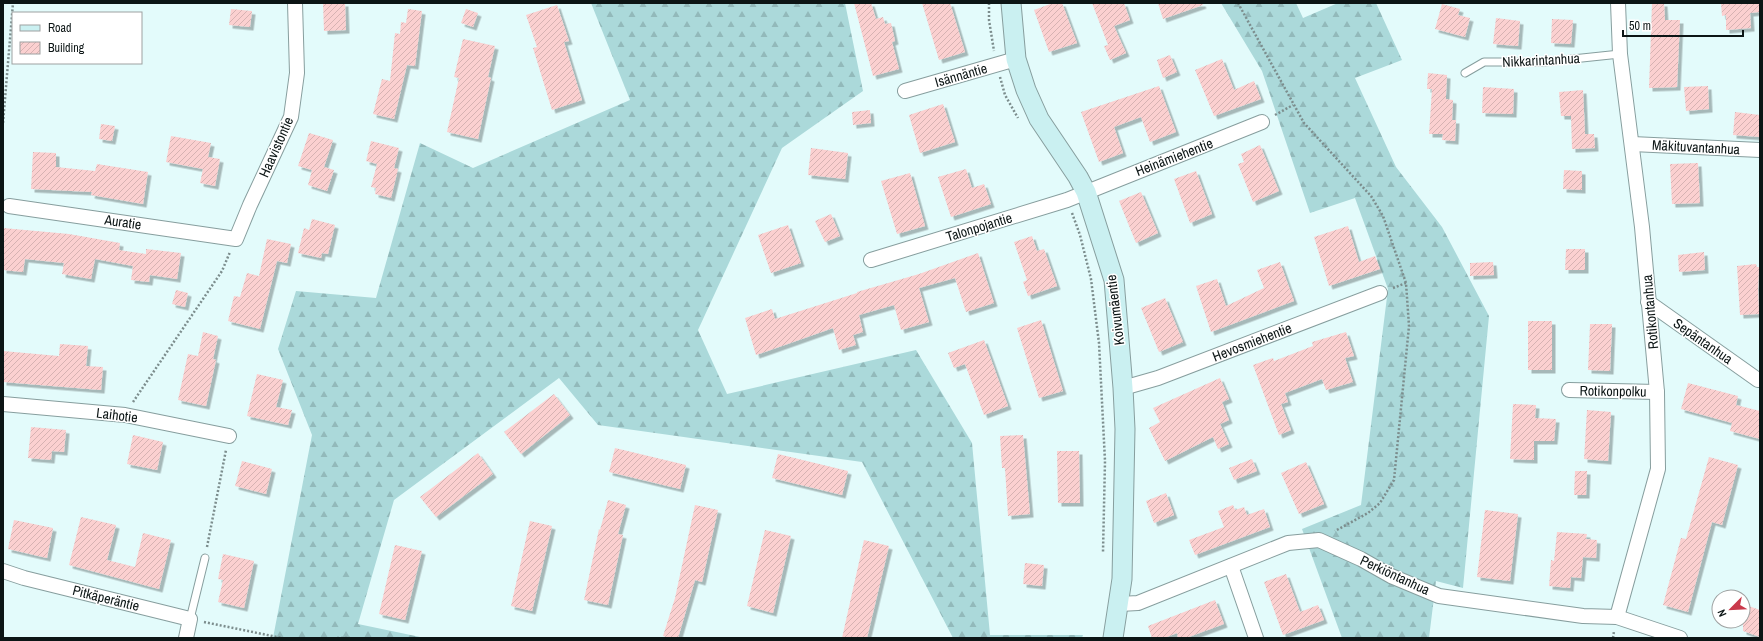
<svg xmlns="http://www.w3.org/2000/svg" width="1763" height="641" font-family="'Archivo Narrow',sans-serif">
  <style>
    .forest { fill: url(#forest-firs) }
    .building { fill: url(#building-hatch); filter: url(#shadow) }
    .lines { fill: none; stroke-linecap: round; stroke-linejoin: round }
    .lane-casing { stroke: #879e9e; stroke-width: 9 }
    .street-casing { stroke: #879e9e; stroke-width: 16 }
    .secondary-casing { stroke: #879e9e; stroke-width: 21 }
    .path { stroke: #7c8d8d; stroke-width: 2.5; stroke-dasharray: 2 2; stroke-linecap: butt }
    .lane { stroke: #fff; stroke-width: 7 }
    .street { stroke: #fff; stroke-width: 14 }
    .secondary { stroke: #caf0f1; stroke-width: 19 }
    .labels { text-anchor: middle; stroke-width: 3; stroke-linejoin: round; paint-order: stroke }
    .street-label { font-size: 14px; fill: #0c1515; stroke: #fff }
  </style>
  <defs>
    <pattern id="forest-firs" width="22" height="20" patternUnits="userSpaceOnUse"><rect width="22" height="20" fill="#abd9da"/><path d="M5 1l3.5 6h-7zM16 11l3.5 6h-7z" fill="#92b9ba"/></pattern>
    <pattern id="building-hatch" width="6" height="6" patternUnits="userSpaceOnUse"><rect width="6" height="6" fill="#fbd0d0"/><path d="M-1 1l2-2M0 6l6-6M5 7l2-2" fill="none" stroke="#d6b2b2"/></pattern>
    <filter id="shadow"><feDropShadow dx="3.5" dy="3.5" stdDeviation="0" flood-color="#0004"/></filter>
  </defs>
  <rect width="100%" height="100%" fill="#e3fbfb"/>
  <g class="forest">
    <polygon points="591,3 845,3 863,91 782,148 698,330 727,394 916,350 972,443 990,635 1083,635 1082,638 953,638 862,462 598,425 559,378 394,500 358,624 425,638 273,638 312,435 278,349 296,291 376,298 420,143 473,168 630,100"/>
    <polygon points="1221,3 1296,3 1303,18 1338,3 1376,3 1402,60 1355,78 1396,167 1442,227 1489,316 1463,588 1436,581 1429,638 1342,638 1302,529 1361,505 1388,289 1355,198 1310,213 1262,71"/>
  </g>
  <g class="building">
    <polygon points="323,3 345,3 346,30 324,31"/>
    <polygon points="854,3 871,3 876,19 883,17 885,24 891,23 895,41 892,42 899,69 873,76"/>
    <polygon points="922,3 950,3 965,52 939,60"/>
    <polygon points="1053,3 1062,3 1077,43 1049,52 1034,10"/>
    <polygon points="1092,3 1124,3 1130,20 1114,26 1126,53 1110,60 1104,46 1108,45"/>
    <polygon points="1158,3 1202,3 1203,5 1163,19"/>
    <polygon points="1652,3 1664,3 1665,20 1680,20 1677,87 1649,88"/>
    <polygon points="1721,3 1759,3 1760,12 1750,13 1751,28 1726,30 1726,15 1722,16"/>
    <polygon points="1442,4 1460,9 1458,15 1470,18 1465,37 1435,29"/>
    <polygon points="557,5 569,41 564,42 582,100 552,110 533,48 537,47 526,15"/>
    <polygon points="231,9 252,11 250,27 229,25"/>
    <polygon points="408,9 422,11 415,66 407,65 394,119 373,114 382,79 390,81 395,33 400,34 401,22 406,23"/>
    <polygon points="466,9 478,13 473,27 461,23"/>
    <polygon points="1496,18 1520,21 1518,46 1493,44"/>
    <polygon points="1552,19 1573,20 1571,44 1551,43"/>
    <polygon points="463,39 495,46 488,77 491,78 478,139 447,132 459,78 454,77"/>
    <polygon points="1170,55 1177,72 1163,78 1157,60"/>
    <polygon points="1222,59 1234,90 1254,81 1261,99 1214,116 1195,70"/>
    <polygon points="1428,73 1447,75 1446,95 1446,99 1453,100 1452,120 1456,120 1455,141 1442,140 1443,134 1429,134 1432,89 1427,89"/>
    <polygon points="1159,86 1176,132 1150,142 1141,117 1114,127 1123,153 1099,162 1081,112"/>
    <polygon points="1708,86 1709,109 1686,111 1684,87"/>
    <polygon points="1483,87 1514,89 1513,114 1482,113"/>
    <polygon points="1583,90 1585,134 1594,134 1595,148 1572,149 1571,116 1561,116 1559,92"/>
    <polygon points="943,104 955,142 920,153 909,115"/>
    <polygon points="870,110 871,123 853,125 852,112"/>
    <polygon points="1735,112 1760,115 1760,137 1733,135"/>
    <polygon points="101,124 115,126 112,141 99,139"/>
    <polygon points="309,133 333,140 324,167 334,170 327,191 308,185 312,170 298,166"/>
    <polygon points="171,136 211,143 208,157 220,159 215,186 200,183 203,169 166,162"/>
    <polygon points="371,141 399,148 394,168 398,169 391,198 375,194 376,188 371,187 377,164 366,161"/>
    <polygon points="1260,145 1279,191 1253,202 1238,164 1244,162 1241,154"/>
    <polygon points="811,148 848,153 845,179 808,175"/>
    <polygon points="33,152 56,153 56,167 95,171 97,164 148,172 143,204 91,195 92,192 31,189"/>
    <polygon points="1698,163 1700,203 1672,204 1670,164"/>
    <polygon points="966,169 972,188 984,184 991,204 951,217 938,177"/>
    <polygon points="1564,170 1582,171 1582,190 1563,189"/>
    <polygon points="1196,171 1212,214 1190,223 1174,179"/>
    <polygon points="910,173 925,226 897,234 881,181"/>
    <polygon points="1141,192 1158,233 1136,243 1119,201"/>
    <polygon points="831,214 840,236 825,242 815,221"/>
    <polygon points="312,219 335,225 328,254 322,253 321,258 298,253 304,228 309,230"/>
    <polygon points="788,225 801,263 771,273 758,235"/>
    <polygon points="1348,226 1359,262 1375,256 1380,269 1329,286 1314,237"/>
    <polygon points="3,228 69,234 120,243 119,250 146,254 146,249 181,253 177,279 150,275 149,282 131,280 133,266 95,259 91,279 62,274 64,263 25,259 23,272 3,270"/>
    <polygon points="1032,236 1037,251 1044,249 1057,286 1028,296 1023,282 1027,280 1014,242"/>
    <polygon points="267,239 291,244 287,263 277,261 260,329 228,321 234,296 240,297 247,273 259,276"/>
    <polygon points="1566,249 1585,249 1585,270 1565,270"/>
    <polygon points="1704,252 1705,270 1679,272 1678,255"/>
    <polygon points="978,253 994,303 966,312 955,278 919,288 929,322 901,330 894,305 859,315 863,332 853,335 856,345 839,350 833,328 756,355 745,318 772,309 775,319 857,293 857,292 919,274"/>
    <polygon points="1280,262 1294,301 1211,332 1196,286 1217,279 1226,306 1264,288 1257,270"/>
    <polygon points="1493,262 1494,275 1470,276 1470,263"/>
    <polygon points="1756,264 1757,267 1759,267 1758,290 1759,314 1740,315 1737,266"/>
    <polygon points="176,290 188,293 185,307 172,304"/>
    <polygon points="1165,298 1183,342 1159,352 1141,308"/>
    <polygon points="1041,320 1063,391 1039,398 1017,328"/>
    <rect x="1528" y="321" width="24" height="49"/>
    <polygon points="1590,324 1612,324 1610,371 1588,370"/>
    <polygon points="203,332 218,336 213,359 216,360 206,406 178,400 188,354 198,356"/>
    <polygon points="1346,332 1354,356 1345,358 1353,382 1326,390 1322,379 1285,393 1288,402 1281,404 1291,430 1279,435 1253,365 1273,358 1274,361 1313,346 1312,342"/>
    <polygon points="984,340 1008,406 984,415 965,364 954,368 948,353"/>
    <polygon points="60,344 88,346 86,366 103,367 101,390 3,382 3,351 59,356"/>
    <polygon points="257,374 283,380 276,407 292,410 288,425 247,416"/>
    <polygon points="1220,378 1229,399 1222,402 1229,420 1220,424 1229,444 1218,449 1213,437 1165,461 1149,428 1160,422 1153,408"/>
    <polygon points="1688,383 1738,396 1736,405 1760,411 1760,439 1730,431 1732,423 1681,409"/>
    <polygon points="554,394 570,415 521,454 504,432"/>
    <polygon points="1513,404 1536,405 1535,418 1556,419 1554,441 1534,441 1534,460 1510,459"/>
    <polygon points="1587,410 1611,412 1608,461 1584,459"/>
    <polygon points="31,427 66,430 64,452 52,451 51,460 28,458"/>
    <polygon points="133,435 163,442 157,470 127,464"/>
    <polygon points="1023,435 1030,514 1008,516 1005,468 1002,468 1000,436"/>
    <polygon points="615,448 686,465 680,489 609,472"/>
    <polygon points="1057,451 1079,451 1080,503 1058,503"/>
    <polygon points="478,453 493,474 436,517 420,497"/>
    <polygon points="778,454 848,471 842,495 772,478"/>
    <polygon points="1709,457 1738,465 1722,525 1712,522 1688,612 1663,605 1681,538 1686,539"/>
    <polygon points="1252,459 1257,471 1234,480 1229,468"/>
    <polygon points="242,461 272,469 266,494 235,486"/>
    <polygon points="1306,462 1324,504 1299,514 1281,473"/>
    <polygon points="1575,471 1587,471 1586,495 1574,495"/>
    <polygon points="1166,493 1174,515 1154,523 1146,501"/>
    <polygon points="608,500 626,505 618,534 623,535 608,605 584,600 599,529 600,530"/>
    <polygon points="695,505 718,510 702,582 695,580 678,638 669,638 663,636 675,598"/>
    <polygon points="1233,505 1235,510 1244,507 1247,515 1264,509 1270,527 1195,555 1189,540 1224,527 1218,511"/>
    <polygon points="1485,510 1518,514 1510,581 1477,577"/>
    <polygon points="81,517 116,525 107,560 135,567 143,533 171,540 159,589 69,565"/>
    <polygon points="14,520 53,528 47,558 8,549"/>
    <polygon points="530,521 552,526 532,611 511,606"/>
    <polygon points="765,530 791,536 773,613 747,606"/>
    <polygon points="1557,532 1587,534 1586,539 1597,540 1596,558 1583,557 1581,578 1571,577 1570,588 1549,586 1551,560 1554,561"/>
    <polygon points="864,540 889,546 867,638 842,638"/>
    <polygon points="395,545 422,551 405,620 379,614"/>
    <polygon points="223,554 254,561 244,608 218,602 223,580 218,579"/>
    <polygon points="1025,563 1044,565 1042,586 1023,584"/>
    <polygon points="1286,574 1300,612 1318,605 1324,620 1283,635 1264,582"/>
    <polygon points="1215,600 1224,624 1186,638 1178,638 1177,633 1164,638 1152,638 1148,626"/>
    <polygon points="1743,604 1760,610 1760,637 1743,631"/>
  </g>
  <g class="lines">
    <g class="lane-casing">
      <g id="lane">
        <polyline points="1465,73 1484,62 1544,62 1620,54"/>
        <polyline points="190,619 205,558"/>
      </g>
    </g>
    <g class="street-casing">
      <g id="street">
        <polyline points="905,91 1016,59"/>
        <polyline points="1632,144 1760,150"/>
        <polyline points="9,206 236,239 250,205 291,117 297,73 295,3"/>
        <polyline points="871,260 1067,200 1262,122"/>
        <polyline points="1648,302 1758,380"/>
        <polyline points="1123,388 1158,378 1380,293"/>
        <polyline points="1569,390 1657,392"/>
        <polyline points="3,404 125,415 229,436"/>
        <polyline points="1231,566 1256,638"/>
        <polyline points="3,571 24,578 190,619 186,638"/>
        <polyline points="1120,604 1138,603 1288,543 1319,540 1361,559 1391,576 1439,596 1583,616 1617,617 1680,638"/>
        <polyline points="1617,617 1658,469 1657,392 1642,227 1620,54 1618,3"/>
      </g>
    </g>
    <g class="secondary-casing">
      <polyline id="secondary" points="1011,3 1016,59 1026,90 1039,119 1078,177 1086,192 1114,280 1123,388 1125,429 1122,579 1113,638"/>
    </g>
    <g class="path">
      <polyline points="989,3 989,20 994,51"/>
      <polyline points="1238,3 1304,123 1371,196 1383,216 1406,283 1409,326 1394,480 1380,503 1368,513 1335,531"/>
      <polyline points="1000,77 1005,95 1018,118"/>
      <polyline points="1275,115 1293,105"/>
      <polyline points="3,123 13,3"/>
      <polyline points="1072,213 1080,235 1091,279 1099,343 1105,461 1103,552"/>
      <polyline points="1393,288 1406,283"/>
      <polyline points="133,402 222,271 230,252"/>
      <polyline points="207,547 226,450"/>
      <polyline points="204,622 282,638"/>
      <polyline points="337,638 350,638"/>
      <polyline points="1613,638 1614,631"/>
    </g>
    <use href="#lane" class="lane"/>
    <use href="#street" class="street"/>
    <use href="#secondary" class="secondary"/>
  </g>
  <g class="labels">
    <g class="street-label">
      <text transform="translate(1541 60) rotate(-3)" y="5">Nikkarintanhua</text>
      <text transform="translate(961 75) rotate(-16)" y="5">Isännäntie</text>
      <text transform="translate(276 147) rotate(-66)" y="5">Haavistontie</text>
      <text transform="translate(1696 147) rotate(3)" y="5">Mäkituvantanhua</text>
      <text transform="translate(1174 157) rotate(-21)" y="5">Heinämiehentie</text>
      <text transform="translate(123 222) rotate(8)" y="5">Auratie</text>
      <text transform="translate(979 227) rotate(-17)" y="5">Talonpojantie</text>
      <text transform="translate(1115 310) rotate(-97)" y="5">Koivumäentie</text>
      <text transform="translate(1650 312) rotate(-95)" y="5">Rotikontanhua</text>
      <text transform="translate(1703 341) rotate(35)" y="5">Sepäntanhua</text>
      <text transform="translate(1252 342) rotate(-21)" y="5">Hevosmiehentie</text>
      <text transform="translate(1613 391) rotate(1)" y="5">Rotikonpolku</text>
      <text transform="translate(117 415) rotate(7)" y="5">Laihotie</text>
      <text transform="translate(1395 575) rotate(25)" y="5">Perkiöntanhua</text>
      <text transform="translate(106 598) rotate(14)" y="5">Pitkäperäntie</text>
    </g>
  </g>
  <rect width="1763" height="641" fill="none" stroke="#0c1515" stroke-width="8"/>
  <rect x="12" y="12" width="130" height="52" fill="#ffffff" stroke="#9ea1a1"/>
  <rect x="20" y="25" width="20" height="6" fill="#caf0f1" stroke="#9ea1a1"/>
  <text x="48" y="32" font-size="12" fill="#0c1515">Road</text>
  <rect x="20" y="42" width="20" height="12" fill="url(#building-hatch)" stroke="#9ea1a1"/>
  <text x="48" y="52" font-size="12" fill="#0c1515">Building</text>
  <g transform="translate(1731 609) rotate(246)"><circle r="19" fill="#ffffff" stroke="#9ea1a1"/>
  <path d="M0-3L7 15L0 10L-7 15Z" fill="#c9394b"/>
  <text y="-6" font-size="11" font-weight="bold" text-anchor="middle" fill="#0c1515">N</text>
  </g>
  <path d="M1623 30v6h120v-6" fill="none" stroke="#0c1515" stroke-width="2"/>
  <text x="1629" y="30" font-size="12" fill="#0c1515" stroke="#ffffff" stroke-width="3" paint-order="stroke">50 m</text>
</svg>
